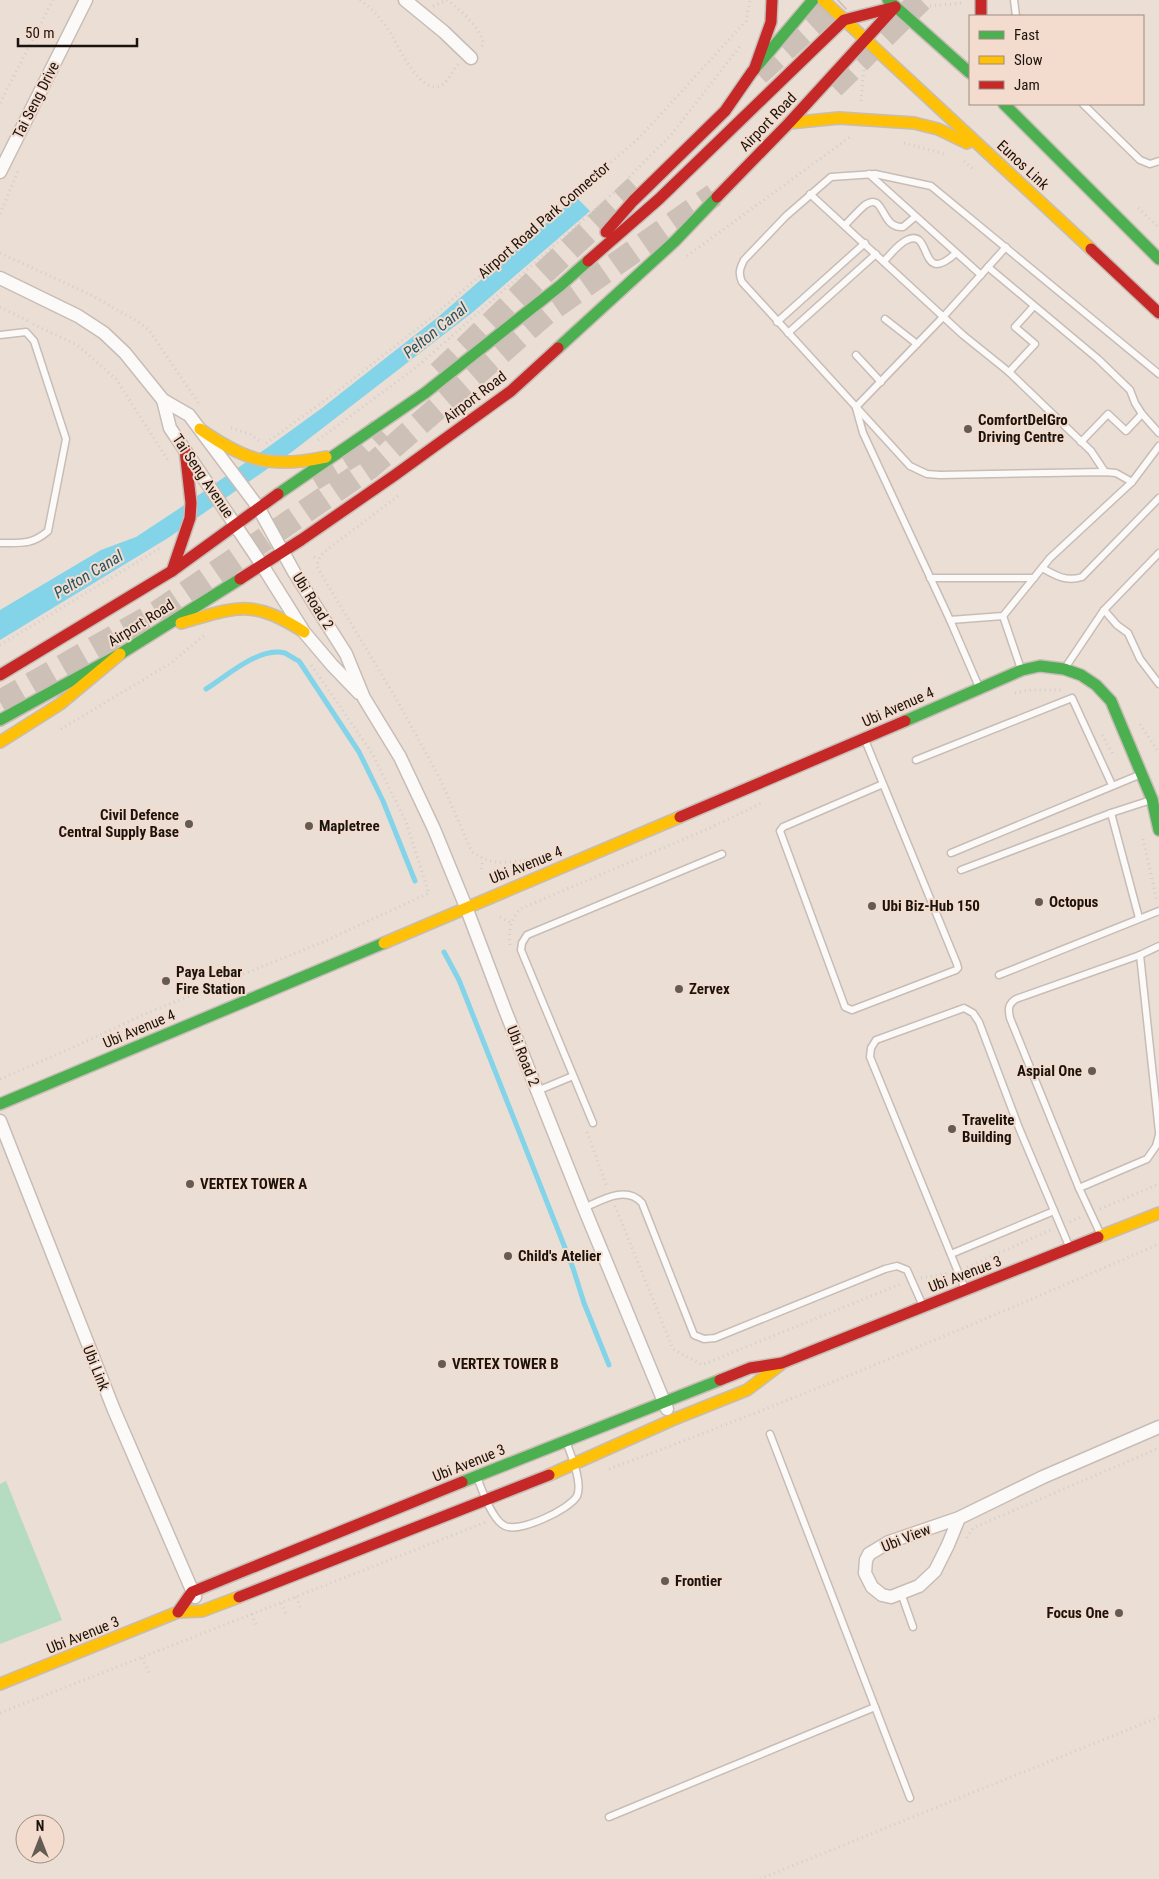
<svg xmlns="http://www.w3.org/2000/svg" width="1159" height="1879" font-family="'Roboto Condensed',sans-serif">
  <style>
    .green { fill: #b5dbc0 }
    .water { fill: #83d3e9 }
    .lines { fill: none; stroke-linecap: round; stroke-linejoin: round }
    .stream { stroke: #83d3e9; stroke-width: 5 }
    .highway-tunnel { stroke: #ccc0b7; stroke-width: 24; stroke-dasharray: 24 12; stroke-linecap: butt }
    .lane-casing { stroke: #c7bdb6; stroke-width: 9 }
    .street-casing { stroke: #c7bdb6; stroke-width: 15 }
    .fast-casing { stroke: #c7bdb6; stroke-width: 14 }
    .slow-casing { stroke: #c7bdb6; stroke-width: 14 }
    .jam-casing { stroke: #c7bdb6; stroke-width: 14 }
    .path { stroke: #d2cecc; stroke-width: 3; stroke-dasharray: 1 4; stroke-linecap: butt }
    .lane { stroke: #fcfaf9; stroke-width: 6 }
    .street { stroke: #fcfaf9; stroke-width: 12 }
    .fast { stroke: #4caf50; stroke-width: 11 }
    .slow { stroke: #ffc107; stroke-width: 11 }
    .jam { stroke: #c62828; stroke-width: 11 }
    .poi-dot { fill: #645b54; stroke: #f3dccd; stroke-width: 2 }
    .labels { text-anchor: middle; stroke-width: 4; stroke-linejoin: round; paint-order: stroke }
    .street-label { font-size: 15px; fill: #1b140e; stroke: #f3dccd }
    .poi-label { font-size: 15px; font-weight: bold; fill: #1b140e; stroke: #f3dccd; text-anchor: start }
    .water-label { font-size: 16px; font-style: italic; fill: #245665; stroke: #f3dccd }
  </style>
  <rect width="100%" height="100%" fill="#ebded5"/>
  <polygon class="green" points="6,1481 62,1620 0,1644 0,1484"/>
  <polygon class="water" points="576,197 590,211 473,312 293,451 168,538 0,640 0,610 101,550 136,537 177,510 271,445 322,408 438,317"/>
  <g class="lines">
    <g class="stream">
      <path d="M206,689C227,676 260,646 285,653C289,655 294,659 299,661L359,752L383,801L415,881"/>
      <polyline points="444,952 459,980 573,1268 584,1303 609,1365"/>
    </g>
    <g class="highway-tunnel">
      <polyline points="758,74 839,0"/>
      <polyline points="833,87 921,0"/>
      <polyline points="439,373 536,280 636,187"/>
      <polyline points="313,479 354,454 380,429"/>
      <polyline points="0,702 158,612 370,467 546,313 714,195"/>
    </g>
    <g class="lane-casing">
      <g id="lane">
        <polyline points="1014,0 1016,16"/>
        <polyline points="1083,104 1140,160 1150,164 1159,161"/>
        <polyline points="869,174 981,275"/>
        <polyline points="810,194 963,335 1009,372 1091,451 1105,472"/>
        <path d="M845,225C851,219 858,211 865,205C885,191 880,229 903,227L915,217"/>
        <path d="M884,261C891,254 898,244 907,240C933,227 918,288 956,253"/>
        <polyline points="988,267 1098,359 1130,390 1135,403 1142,414 1159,433"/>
        <polyline points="885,319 917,344"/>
        <polyline points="777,322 865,243"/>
        <polyline points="788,333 876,254"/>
        <path d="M0,335L26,332L34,341L66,439L48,531C32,545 21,543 0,543"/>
        <polyline points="856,355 881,382"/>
        <polyline points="1009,372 1035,344 1015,327 1034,306"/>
        <polyline points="856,407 944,316 1006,247"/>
        <polyline points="856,408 863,433 950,620 979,687"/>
        <polyline points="1081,442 1108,414 1126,431 1142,414"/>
        <path d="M1132,482L1116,473L1105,472L940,475L927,474L910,466L742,282C738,273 740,268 744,260L786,216L831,177L875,174L931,186L1159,374"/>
        <path d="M1042,568C1056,576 1066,582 1082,577L1159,498"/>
        <polyline points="930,578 1034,578"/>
        <polyline points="1104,610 1117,625 1128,633 1140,659 1159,684"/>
        <polyline points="1003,616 1021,669"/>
        <polyline points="950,620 1003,616 1050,558 1132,482 1159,446"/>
        <polyline points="1065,668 1104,610 1159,553"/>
        <polyline points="865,740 957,964 958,968 956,970 852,1010 845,1007 780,831 783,827 883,784"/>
        <polyline points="916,760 1072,698 1112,785"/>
        <polyline points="1111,813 1139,918"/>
        <polyline points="951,853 1139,775"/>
        <polyline points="961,870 1111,813 1151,800"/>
        <polyline points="1140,955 1159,1132"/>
        <polyline points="999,975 1159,911"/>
        <polyline points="537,1091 573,1076"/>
        <polyline points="593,1123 521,950 522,943 527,935 722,854"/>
        <polyline points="1079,1188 1147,1159 1156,1146 1159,1135"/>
        <path d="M584,1208C602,1200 626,1185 642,1203L694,1335L704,1339L715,1338L885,1269L897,1266L907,1270L923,1306"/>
        <path d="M1100,1233L1079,1188L1010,1018C1008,1009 1008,1004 1016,999L1140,955L1159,946"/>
        <polyline points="951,1254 1054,1211"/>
        <polyline points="965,1289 870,1057 871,1048 876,1040 964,1008 973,1013 979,1022 1019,1128 1069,1246"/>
        <polyline points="770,1434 910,1798"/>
        <path d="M477,1477C482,1490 492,1520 505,1526C520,1533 570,1509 577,1496C583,1483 571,1455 567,1444"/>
        <polyline points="901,1593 913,1627"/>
        <polyline points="609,1817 875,1707"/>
      </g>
    </g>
    <g class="street-casing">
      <g id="street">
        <polyline points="405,0 444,32 471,58"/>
        <polyline points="0,172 86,0"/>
        <polyline points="0,278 78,316 104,333 125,353 163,400 189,415 258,507 294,572 346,654 364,698 400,757 434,829 466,907 505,1010 584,1208 667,1409"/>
        <polyline points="163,400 170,428 262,565 304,632 332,665 359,693"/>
        <polyline points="0,1121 114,1410 195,1597"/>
        <polyline points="959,1518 948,1545 935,1571 919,1586 891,1597 882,1595 872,1587 865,1573 866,1560 869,1554 889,1542 959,1518 1043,1477 1159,1427"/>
      </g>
    </g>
    <g class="fast-casing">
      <g id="fast">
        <polyline points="888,0 970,73"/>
        <polyline points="752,72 813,0"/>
        <polyline points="1004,104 1159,259"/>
        <polyline points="558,348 675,241 717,197"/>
        <polyline points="278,494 425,393 561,285 588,261"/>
        <polyline points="0,720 120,654 240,579"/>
        <polyline points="905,721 1022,670 1040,666 1064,669 1081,675 1096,685 1111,701 1152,799 1159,830"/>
        <polyline points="0,1104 384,943"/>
        <polyline points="462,1482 720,1380"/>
      </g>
    </g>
    <g class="slow-casing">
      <g id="slow">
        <polyline points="823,0 1091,249"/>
        <polyline points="789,123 839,118 914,123 938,129 967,143"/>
        <path d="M200,429C246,461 270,469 326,457"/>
        <path d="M181,623C237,607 252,598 304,632"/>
        <polyline points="0,742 60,704 120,654"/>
        <polyline points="384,943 680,817"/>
        <polyline points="1098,1237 1159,1213"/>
        <polyline points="549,1475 672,1420 747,1390 780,1365"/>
        <polyline points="0,1684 178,1612 202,1611 239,1597"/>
      </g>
    </g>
    <g class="jam-casing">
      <g id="jam">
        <polyline points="981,0 981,16"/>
        <polyline points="754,70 771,22 772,0"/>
        <polyline points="717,197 789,123 895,7"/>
        <polyline points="606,232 633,201 725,111 752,72"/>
        <polyline points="1091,249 1159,313"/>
        <polyline points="588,261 659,199 844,20 895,7"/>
        <polyline points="172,571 190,518 191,503 185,450"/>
        <polyline points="240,579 301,540 395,475 511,391 558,348"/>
        <polyline points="0,675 172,571 278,494"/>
        <polyline points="680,817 905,721"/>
        <polyline points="720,1380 750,1368 782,1363 1098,1237"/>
        <polyline points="239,1597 549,1475"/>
        <polyline points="178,1612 192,1592 462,1482"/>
      </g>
    </g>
    <g class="path">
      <path d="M360,0C372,8 381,19 389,31C397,43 421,98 442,85C448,82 453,70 458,64"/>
      <path d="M433,6L447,0C459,8 484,31 483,45L480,48"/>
      <polyline points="930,6 962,3"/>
      <polyline points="861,101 864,69"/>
      <polyline points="0,103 53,0"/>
      <polyline points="904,143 944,154"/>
      <polyline points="964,161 974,170"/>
      <polyline points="629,177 671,135 741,45"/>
      <polyline points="1138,208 1159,228"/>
      <polyline points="0,214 19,169"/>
      <polyline points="0,253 89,294 137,321 149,330 199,404"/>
      <polyline points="687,256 850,137"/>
      <polyline points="0,307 28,321"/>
      <polyline points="33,324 77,345 116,379 168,460"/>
      <polyline points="231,428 250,434 261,442"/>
      <polyline points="318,440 418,366 618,189"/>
      <polyline points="266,443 343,387 432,317 639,138 746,21 750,0"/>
      <path d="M398,496L324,552L318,560L317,567L397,700L440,779L472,852C494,867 509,862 533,859"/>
      <polyline points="314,557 318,560"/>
      <polyline points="0,645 162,547"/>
      <polyline points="1015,693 1029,690 1063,690"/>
      <polyline points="1140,724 1159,753"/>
      <polyline points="61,729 171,663 206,634"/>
      <polyline points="1102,735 1114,756"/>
      <polyline points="1143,839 1157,901"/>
      <polyline points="481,869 483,860"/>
      <polyline points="500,917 511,923"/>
      <path d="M510,945C508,931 511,920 520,909L710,828L764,802"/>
      <polyline points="0,1079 54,1056 145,1014 323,942 429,893 406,822 372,753 310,663"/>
      <polyline points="587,1132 607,1187"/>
      <polyline points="615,1206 673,1349 702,1365 903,1283"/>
      <polyline points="1100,1209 1159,1184"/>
      <polyline points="1070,1222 1083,1216"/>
      <polyline points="967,1267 1053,1229"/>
      <polyline points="921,1278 949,1273"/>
      <path d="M609,1469C795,1400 978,1323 1159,1244"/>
      <polyline points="967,1538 973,1528 1159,1448"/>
      <polyline points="296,1597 301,1609"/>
      <polyline points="281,1603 286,1614"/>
      <polyline points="252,1614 257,1628"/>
      <polyline points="142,1658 150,1675"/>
      <polyline points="0,1713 486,1522"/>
      <polyline points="760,1879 1159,1717"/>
    </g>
    <use href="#lane" class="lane"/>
    <use href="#street" class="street"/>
    <use href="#fast" class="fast"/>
    <use href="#slow" class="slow"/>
    <use href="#jam" class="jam"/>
  </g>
  <g class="poi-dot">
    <circle cx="968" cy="429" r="5"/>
    <circle cx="189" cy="824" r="5"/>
    <circle cx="309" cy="826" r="5"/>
    <circle cx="1039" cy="902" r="5"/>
    <circle cx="872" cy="906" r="5"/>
    <circle cx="166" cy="981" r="5"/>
    <circle cx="679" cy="989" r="5"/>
    <circle cx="1092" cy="1071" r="5"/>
    <circle cx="952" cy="1129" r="5"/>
    <circle cx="190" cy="1184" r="5"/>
    <circle cx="508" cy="1256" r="5"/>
    <circle cx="442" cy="1364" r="5"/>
    <circle cx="665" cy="1581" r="5"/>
    <circle cx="1119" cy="1613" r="5"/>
  </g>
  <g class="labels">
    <g class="street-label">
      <text transform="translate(36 100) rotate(-63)" y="5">Tai Seng Drive</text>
      <text transform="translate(768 122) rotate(-46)" y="5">Airport Road</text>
      <text transform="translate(1023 165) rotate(43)" y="5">Eunos Link</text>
      <text transform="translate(544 220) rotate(-41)" y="5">Airport Road Park Connector</text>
      <text transform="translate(475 397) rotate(-37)" y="5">Airport Road</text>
      <text transform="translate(203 476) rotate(56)" y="5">Tai Seng Avenue</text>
      <text transform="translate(313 601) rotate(58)" y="5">Ubi Road 2</text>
      <text transform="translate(141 623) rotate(-32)" y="5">Airport Road</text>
      <text transform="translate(898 707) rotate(-24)" y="5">Ubi Avenue 4</text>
      <text transform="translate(526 865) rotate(-22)" y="5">Ubi Avenue 4</text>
      <text transform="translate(139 1029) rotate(-23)" y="5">Ubi Avenue 4</text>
      <text transform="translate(523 1056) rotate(68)" y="5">Ubi Road 2</text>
      <text transform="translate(965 1274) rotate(-21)" y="5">Ubi Avenue 3</text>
      <text transform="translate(96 1368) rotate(68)" y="5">Ubi Link</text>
      <text transform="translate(469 1463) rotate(-22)" y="5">Ubi Avenue 3</text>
      <text transform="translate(906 1538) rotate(-22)" y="5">Ubi View</text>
      <text transform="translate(83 1635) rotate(-22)" y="5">Ubi Avenue 3</text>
    </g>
    <g class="poi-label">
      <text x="978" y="425">ComfortDelGro<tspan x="978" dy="17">Driving Centre</tspan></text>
      <text x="179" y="820" text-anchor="end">Civil Defence<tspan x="179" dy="17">Central Supply Base</tspan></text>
      <text x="319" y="831">Mapletree</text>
      <text x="1049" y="907">Octopus</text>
      <text x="882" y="911">Ubi Biz-Hub 150</text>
      <text x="176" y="977">Paya Lebar<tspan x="176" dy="17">Fire Station</tspan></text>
      <text x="689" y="994">Zervex</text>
      <text x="1082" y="1076" text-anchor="end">Aspial One</text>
      <text x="962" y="1125">Travelite<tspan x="962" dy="17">Building</tspan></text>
      <text x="200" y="1189">VERTEX TOWER A</text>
      <text x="518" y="1261">Child's Atelier</text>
      <text x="452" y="1369">VERTEX TOWER B</text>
      <text x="675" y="1586">Frontier</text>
      <text x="1109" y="1618" text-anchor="end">Focus One</text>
    </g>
    <g class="water-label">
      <text transform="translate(435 330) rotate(-39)" y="6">Pelton Canal</text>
      <text transform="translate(88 574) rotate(-31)" y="6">Pelton Canal</text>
    </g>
  </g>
  <rect x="969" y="15" width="175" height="90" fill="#f3dccd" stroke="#9d8c81"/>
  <rect x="979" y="31" width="25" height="8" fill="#4caf50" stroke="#9d8c81"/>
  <text x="1014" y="40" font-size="15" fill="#1b140e">Fast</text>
  <rect x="979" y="56" width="25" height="8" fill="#ffc107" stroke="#9d8c81"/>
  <text x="1014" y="65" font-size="15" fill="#1b140e">Slow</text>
  <rect x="979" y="81" width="25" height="8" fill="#c62828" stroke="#9d8c81"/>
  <text x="1014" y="90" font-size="15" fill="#1b140e">Jam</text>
  <g transform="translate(40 1839)"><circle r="24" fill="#f3dccd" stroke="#9d8c81"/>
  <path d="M0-4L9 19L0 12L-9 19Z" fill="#645b54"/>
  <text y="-8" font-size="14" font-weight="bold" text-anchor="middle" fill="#1b140e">N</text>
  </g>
  <path d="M18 38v8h119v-8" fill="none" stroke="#1b140e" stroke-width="2.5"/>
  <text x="25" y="38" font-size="15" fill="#1b140e" stroke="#f3dccd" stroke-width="4" paint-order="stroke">50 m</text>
</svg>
